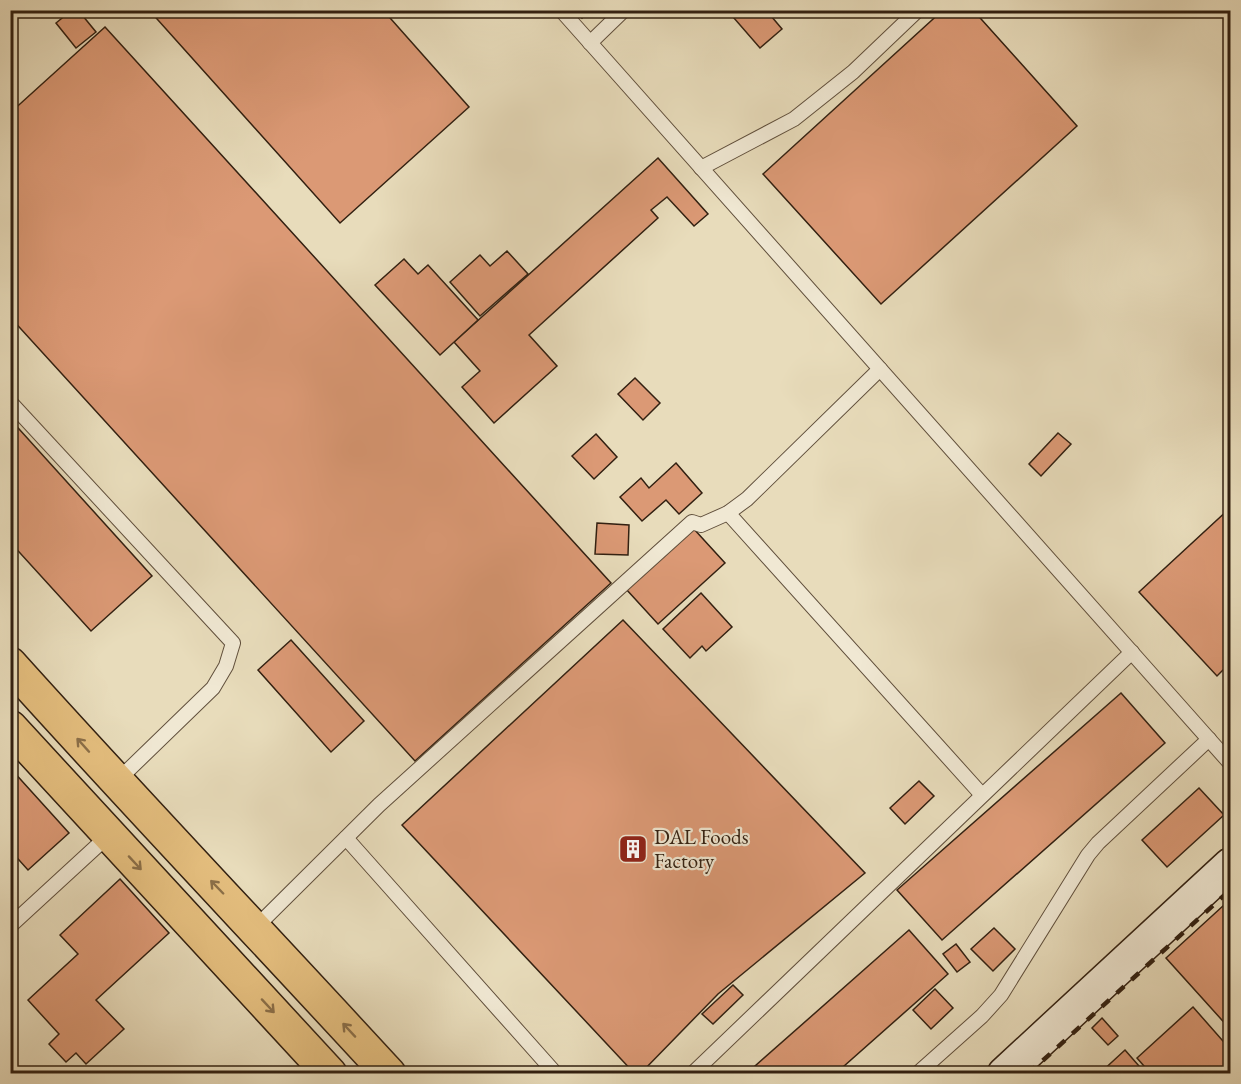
<svg xmlns="http://www.w3.org/2000/svg" width="1241" height="1084" font-family="'EB Garamond',serif">
  <style>
    .building { fill: #db9975; stroke: #322011; stroke-width: 1.5 }
    .lines { fill: none; stroke-linecap: round; stroke-linejoin: round }
    .lane-casing { stroke: #604f3c; stroke-width: 16 }
    .secondary-casing { stroke: #322011; stroke-width: 36 }
    .primary-casing { stroke: #322011; stroke-width: 36 }
    .lane { stroke: #f0e8d3; stroke-width: 14 }
    .secondary { stroke: #f0e8d3; stroke-width: 33 }
    .primary { stroke: #e4be7e; stroke-width: 33 }
    .rail { stroke: #322011; stroke-width: 4.5; stroke-dasharray: 10 10; stroke-linecap: butt }
    .oneway { stroke: #8b6f48 }
    .labels { text-anchor: middle; stroke-width: 4.5; stroke-linejoin: round; paint-order: stroke }
    .poi-label { font-size: 21px; fill: #322011; stroke: #f0e8d3; text-anchor: start }
  </style>
  <rect width="100%" height="100%" fill="#e8dcbb"/>
  <filter id="stains"><feTurbulence type="fractalNoise" baseFrequency=".00333" numOctaves="4"/><feColorMatrix values="0 0 0 0 .2 0 0 0 0 .09 0 0 0 0 .02 0 0 0 .5 -.17"/></filter>
  <radialGradient id="worn" r=".72"><stop offset=".6" stop-color="#630" stop-opacity="0"/><stop offset="1" stop-color="#630" stop-opacity=".3"/></radialGradient>
  <g class="building">
    <polygon points="72,10 78,10 96,32 76,48 56,23"/>
    <polygon points="149,10 383,10 469,107 340,223"/>
    <polygon points="575,10 589,10 582,18"/>
    <polygon points="727,10 766,10 782,29 760,48"/>
    <polygon points="943,10 973,10 1077,126 881,304 763,174"/>
    <polygon points="105,27 611,583 415,761 10,317 10,113"/>
    <polygon points="658,158 708,214 694,226 667,197 651,210 658,218 529,335 557,366 494,423 462,387 480,371 454,342"/>
    <polygon points="507,251 528,274 480,316 450,282 480,255 490,266"/>
    <polygon points="404,259 418,274 428,265 478,320 440,355 375,285"/>
    <polygon points="635,378 660,403 643,420 618,394"/>
    <polygon points="10,419 152,576 91,631 10,542"/>
    <polygon points="1058,433 1071,444 1041,476 1029,464"/>
    <polygon points="596,434 617,457 594,479 572,456"/>
    <polygon points="676,463 702,493 679,514 666,500 642,521 620,497 641,478 649,488"/>
    <polygon points="1230,508 1230,663 1217,676 1139,592"/>
    <polygon points="597,523 629,525 628,555 595,554"/>
    <polygon points="693,528 725,563 658,624 626,589"/>
    <polygon points="701,593 732,627 706,651 702,646 690,658 663,629"/>
    <polygon points="623,620 865,873 718,994 640,1074 635,1074 402,825"/>
    <polygon points="291,640 364,721 331,752 258,670"/>
    <polygon points="1121,693 1165,743 942,940 897,890"/>
    <polygon points="12,770 69,833 28,870 10,850 10,772"/>
    <polygon points="919,781 934,796 905,824 890,808"/>
    <polygon points="1199,788 1224,815 1167,867 1142,840"/>
    <polygon points="120,879 169,933 96,1000 124,1029 86,1064 76,1053 66,1062 49,1044 59,1034 28,1000 78,954 60,935"/>
    <polygon points="1224,905 1230,912 1230,1029 1166,958"/>
    <polygon points="994,928 1015,949 993,971 971,949"/>
    <polygon points="909,930 948,974 835,1074 746,1074"/>
    <polygon points="956,944 970,962 957,972 943,954"/>
    <polygon points="733,985 743,995 713,1024 702,1014"/>
    <polygon points="935,989 953,1008 931,1029 913,1010"/>
    <polygon points="1193,1007 1230,1049 1230,1074 1151,1074 1137,1058"/>
    <polygon points="1102,1018 1118,1036 1108,1045 1092,1028"/>
    <polygon points="1125,1050 1146,1074 1099,1074"/>
  </g>
  <g class="lines">
    <g class="lane-casing">
      <g id="lane">
        <polyline points="561,10 1230,763"/>
        <polyline points="590,43 624,10"/>
        <polyline points="701,168 794,119 853,72 918,10"/>
        <polyline points="10,402 233,643 226,666 213,688 116,782"/>
        <polyline points="728,513 982,795"/>
        <polyline points="346,838 556,1074"/>
        <polyline points="10,926 109,835"/>
        <polyline points="255,928 379,805 692,522 701,525 728,513 747,499 880,369"/>
        <polyline points="692,1074 1132,652"/>
        <polyline points="917,1074 982,1016 1001,995 1088,855 1098,843 1209,739"/>
      </g>
    </g>
    <g class="secondary-casing">
      <polyline id="secondary" points="1004,1074 1230,865"/>
    </g>
    <g class="primary-casing">
      <g id="primary">
        <path d="M10,664C135,803 263,937 389,1074"/>
        <polyline points="10,727 330,1074"/>
      </g>
    </g>
    <use href="#lane" class="lane"/>
    <use href="#secondary" class="secondary"/>
    <use href="#primary" class="primary"/>
    <polyline class="rail" points="1028,1074 1230,890"/>
  </g>
  <defs><path id="oneway-shaft" d="M-6 0H5M1.5-3L5.5 0L1.5 3" fill="none" stroke-width="1.6" stroke-linecap="round" stroke-linejoin="round" transform="scale(1.5)"/></defs>
  <g class="oneway">
    <use href="#oneway-shaft" transform="translate(83 745) rotate(-132)"/>
    <use href="#oneway-shaft" transform="translate(135 863) rotate(47)"/>
    <use href="#oneway-shaft" transform="translate(217 887) rotate(-134)"/>
    <use href="#oneway-shaft" transform="translate(268 1006) rotate(47)"/>
    <use href="#oneway-shaft" transform="translate(349 1030) rotate(-133)"/>
  </g>
  <defs>
    <g id="building-square" transform="scale(1.5)"><rect x="-9" y="-9" width="18" height="18" rx="4" fill="#8f2418" stroke="#f0e8d3"/><path d="M-4-6H4V6H1V3H-1V6H-4ZM-2.5-4.3h1.7v1.8h-1.7ZM.8-4.3h1.7v1.8H.8ZM-2.5-1h1.7V.8h-1.7ZM.8-1h1.7V.8H.8Z" fill="#fff"/></g>
  </defs>
  <g fill-rule="evenodd">
    <use href="#building-square" x="633" y="849"/>
  </g>
  <g class="labels">
    <g class="poi-label">
      <text x="654" y="844">DAL Foods<tspan x="654" dy="24">Factory</tspan></text>
    </g>
  </g>
  <rect width="1241" height="1084" fill="none" stroke="#e8dcbb" stroke-width="36"/>
  <rect x="12" y="12" width="1217" height="1060" fill="none" stroke="#322011" stroke-width="3"/>
  <rect x="18" y="18" width="1205" height="1048" fill="none" stroke="#322011" stroke-width="1.5"/>
  <rect width="100%" height="100%" filter="url(#stains)"/>
  <rect width="100%" height="100%" fill="url(#worn)"/>
</svg>
